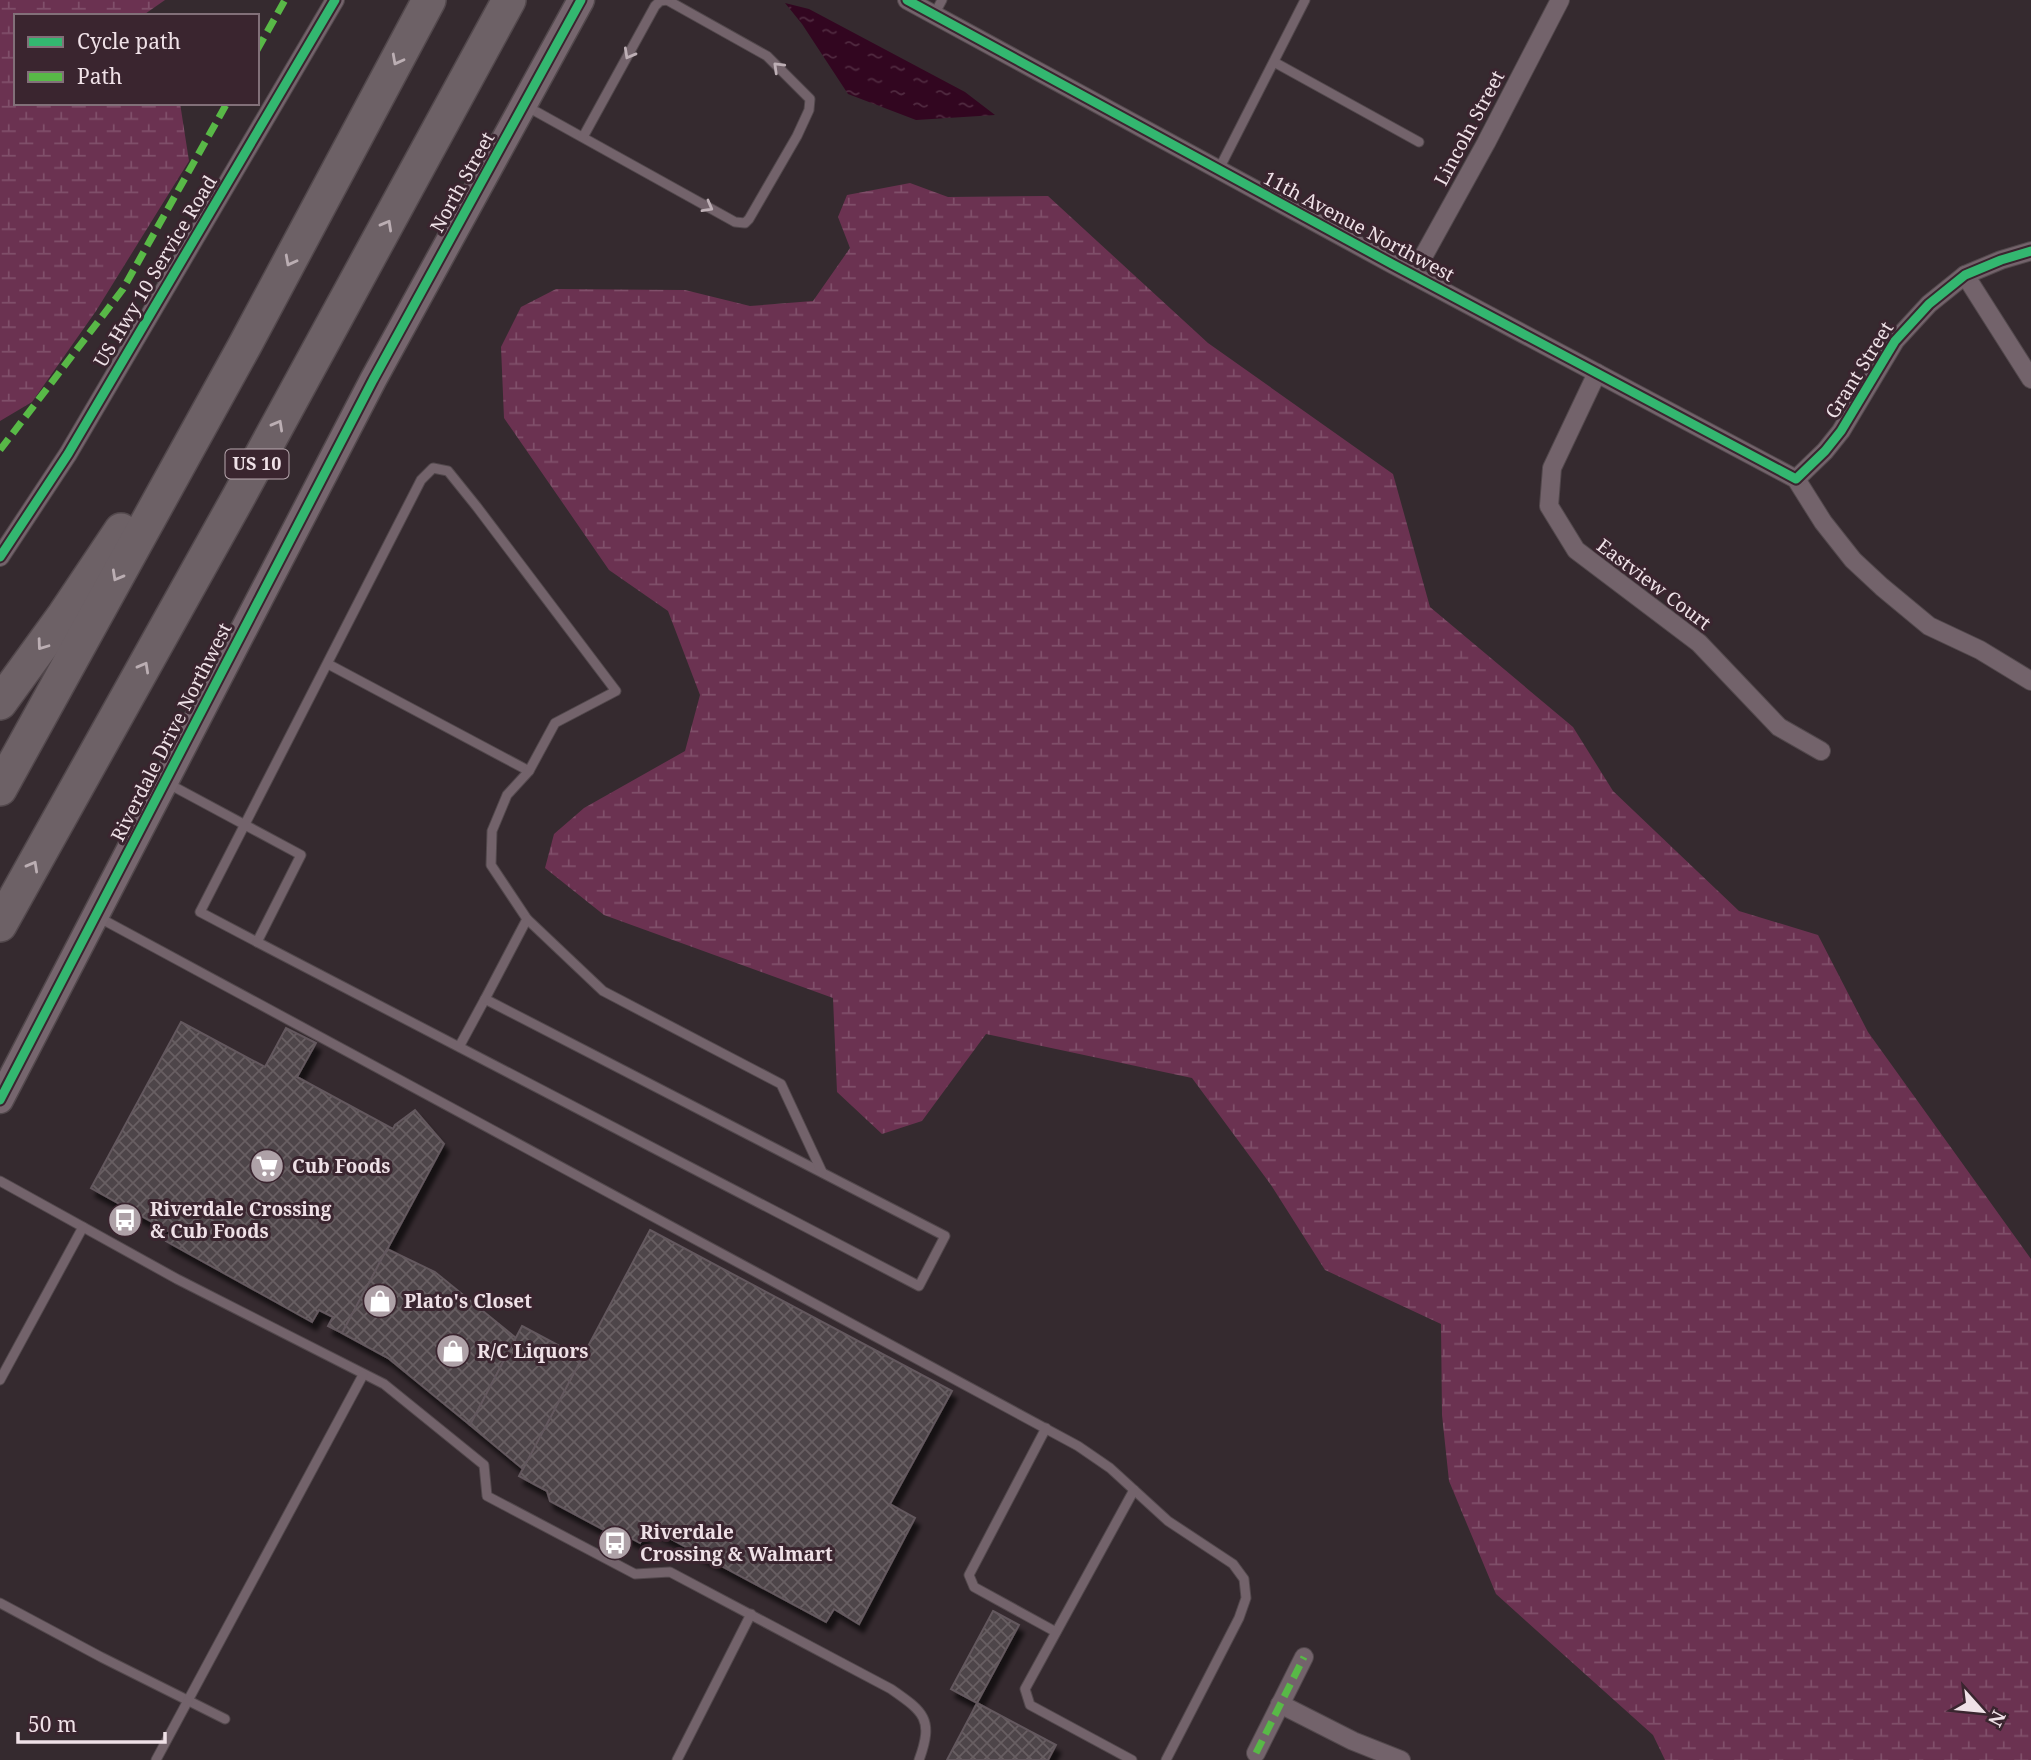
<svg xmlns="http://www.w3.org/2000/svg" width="2031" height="1760" font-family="'Noto Serif',serif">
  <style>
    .wetland { fill: url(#wetland-marsh) }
    .water { fill: url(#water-ripples) }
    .building { fill: url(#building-cross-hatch); stroke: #64595e; stroke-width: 2; filter: url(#shadow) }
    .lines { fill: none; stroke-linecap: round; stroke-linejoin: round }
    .lane-casing { stroke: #52484c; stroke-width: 11 }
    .street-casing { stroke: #52484c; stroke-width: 20 }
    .secondary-casing { stroke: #52484c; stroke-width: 29 }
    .highway-casing { stroke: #52484c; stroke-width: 36 }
    .lane { stroke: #73636b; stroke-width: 9 }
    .street { stroke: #73636b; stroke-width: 18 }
    .secondary { stroke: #76666e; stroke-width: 26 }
    .highway { stroke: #6d6166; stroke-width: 33 }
    .quiet { stroke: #58b947; stroke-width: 7; stroke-dasharray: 14 7; stroke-linecap: butt }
    .cycleway-casing { stroke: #3a252f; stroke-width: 13 }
    .cycleway { stroke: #33b770; stroke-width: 9 }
    .oneway { stroke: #bdafb5 }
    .oneway2 { stroke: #bbaeb3 }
    .labels { text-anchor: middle; stroke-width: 6; stroke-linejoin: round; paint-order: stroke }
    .shield { fill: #3a252f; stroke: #b9a9b0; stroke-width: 2 }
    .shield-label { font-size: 18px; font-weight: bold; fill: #efe1e7 }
    .street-label { font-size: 19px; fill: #efe1e7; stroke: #3a252f }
    .poi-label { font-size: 19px; font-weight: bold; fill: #efe1e7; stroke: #3a252f; text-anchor: start }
  </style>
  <defs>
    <pattern id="wetland-marsh" width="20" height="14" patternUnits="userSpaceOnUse" patternTransform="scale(1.75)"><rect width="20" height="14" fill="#6b3251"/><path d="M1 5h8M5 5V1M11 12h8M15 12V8" fill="none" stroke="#804f6a"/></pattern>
    <pattern id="water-ripples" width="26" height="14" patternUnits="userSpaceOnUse" patternTransform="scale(1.75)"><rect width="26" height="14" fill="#320620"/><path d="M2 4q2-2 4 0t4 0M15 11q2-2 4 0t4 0" fill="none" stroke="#502a40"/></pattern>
    <pattern id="building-cross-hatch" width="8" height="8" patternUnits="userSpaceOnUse" patternTransform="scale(1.75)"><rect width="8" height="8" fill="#4e4448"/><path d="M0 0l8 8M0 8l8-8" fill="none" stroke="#685f62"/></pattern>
    <filter id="shadow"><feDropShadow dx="4.5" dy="8" stdDeviation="2" flood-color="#0009"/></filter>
  </defs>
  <rect width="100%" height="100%" fill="#352a2f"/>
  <g class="wetland">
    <polygon points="0,0 165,0 142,16 16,16 16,103 180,103 189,161 96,311 32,402 0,421"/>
    <polygon points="910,183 948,197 1048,196 1208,343 1393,474 1430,607 1573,727 1613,791 1739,911 1818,935 1868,1032 2031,1259 2031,1760 1665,1760 1653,1735 1496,1594 1449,1481 1442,1415 1441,1324 1325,1270 1271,1185 1192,1078 986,1034 922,1121 882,1134 837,1092 833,998 604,915 545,868 554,834 584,808 685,751 700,695 668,611 609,570 504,418 501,347 521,307 556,289 685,290 750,306 813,301 850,248 838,217 847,195"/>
  </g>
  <polygon class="water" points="785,3 809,9 965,92 995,115 916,120 848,94 802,24"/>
  <g class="building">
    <polygon points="181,1022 265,1067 286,1028 316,1043 297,1077 393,1129 395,1125 415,1110 444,1144 342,1333 328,1326 333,1317 319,1310 312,1322 166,1241 170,1232 91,1188"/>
    <polygon points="650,1230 952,1391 890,1504 915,1518 859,1624 834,1609 826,1622 649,1527 640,1543 614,1529 604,1530 550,1501 547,1491 519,1476"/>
    <polygon points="387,1249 435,1272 516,1338 470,1425 388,1358 342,1333"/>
    <polygon points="522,1326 582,1358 523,1469 470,1425"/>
    <polygon points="993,1611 1019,1625 977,1703 951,1689"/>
    <polygon points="977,1703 1056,1745 1048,1760 947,1760"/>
  </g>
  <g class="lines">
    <g class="lane-casing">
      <g id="lane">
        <polyline points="934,15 942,0"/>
        <polyline points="1274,62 1419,142"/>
        <polyline points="526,106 735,222 745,223 749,219 797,136 809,110 810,99 767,56 667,0"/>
        <polyline points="583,137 655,6 660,1 667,0"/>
        <polyline points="1219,169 1305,0"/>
        <polyline points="328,664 529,771"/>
        <polyline points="167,783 301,855 257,942 200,912 421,480 433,468 448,471 477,507 616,691 555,723 529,771 507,795 492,831 491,865 527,919"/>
        <polyline points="98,917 1078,1446 1110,1468 1168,1521 1233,1564 1244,1579 1246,1598 1239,1618 1166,1760"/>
        <polyline points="257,942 919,1286 945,1236 485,999 459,1047"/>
        <polyline points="485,999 527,919 603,991 781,1084 822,1172"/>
        <path d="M0,1181L177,1279L384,1384L484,1465L487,1496L635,1574L670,1572L891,1689C924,1712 934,1719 919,1760"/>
        <polyline points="0,1380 83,1227"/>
        <polyline points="1046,1428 969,1575 974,1587 1056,1632"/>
        <polyline points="0,1603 101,1657 225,1719"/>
        <polyline points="156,1760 363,1375"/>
        <polyline points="677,1760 751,1614"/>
        <polyline points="1132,1760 1030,1705 1025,1689 1134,1490"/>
      </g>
    </g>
    <g class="street-casing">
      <g id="street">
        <polyline points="907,0 1392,264 1796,479 1823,522 1853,560 1882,587 1929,626 1980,650 2031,681"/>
        <polyline points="1413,275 1486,143 1560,0"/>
        <polyline points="1965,275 2031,379"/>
        <polyline points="1597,373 1552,468 1549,506 1576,550 1699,643 1779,727 1821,751"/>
        <polyline points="1796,479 1825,451 1841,431 1895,341 1929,304 1965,275 2001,260 2031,251"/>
        <polyline points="0,557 68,454 335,0"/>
        <polyline points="1280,1704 1353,1741 1401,1760"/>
        <polyline points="1256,1753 1304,1657"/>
      </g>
    </g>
    <g class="secondary-casing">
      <polyline id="secondary" points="0,1100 373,380 581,0"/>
    </g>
    <g class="highway-casing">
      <g id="highway">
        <polyline points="0,703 64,615 121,530"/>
        <polyline points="0,789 245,345 429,0"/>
        <polyline points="0,925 238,498 509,0"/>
      </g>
    </g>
    <use href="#lane" class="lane"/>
    <use href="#street" class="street"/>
    <use href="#secondary" class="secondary"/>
    <use href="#highway" class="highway"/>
    <g class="quiet">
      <polyline points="257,50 285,0"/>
      <polyline points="0,450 123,289 227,103"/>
      <polyline points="1256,1753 1304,1657"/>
    </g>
    <g class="cycleway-casing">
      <g id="cycleway">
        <polyline points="907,0 1392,264 1796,479 1825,451 1841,431 1895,341 1929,304 1965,275 2001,260 2031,251"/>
        <polyline points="0,557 68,454 335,0"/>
        <polyline points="0,1100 373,380 581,0"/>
      </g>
    </g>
    <use href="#cycleway" class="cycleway"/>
  </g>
  <defs><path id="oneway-chevron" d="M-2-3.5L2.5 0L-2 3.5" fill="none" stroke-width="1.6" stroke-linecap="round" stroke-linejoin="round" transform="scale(1.75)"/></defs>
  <g class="oneway">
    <use href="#oneway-chevron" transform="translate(629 54) rotate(119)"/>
    <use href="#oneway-chevron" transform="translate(778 67) rotate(-136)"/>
    <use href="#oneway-chevron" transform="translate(708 207) rotate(29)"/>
  </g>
  <g class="oneway2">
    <use href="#oneway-chevron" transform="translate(397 60) rotate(118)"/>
    <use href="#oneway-chevron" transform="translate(387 225) rotate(-61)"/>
    <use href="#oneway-chevron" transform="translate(290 261) rotate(118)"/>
    <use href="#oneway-chevron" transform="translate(278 425) rotate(-61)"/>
    <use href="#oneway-chevron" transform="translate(117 576) rotate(119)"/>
    <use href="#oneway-chevron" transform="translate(42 645) rotate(126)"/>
    <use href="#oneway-chevron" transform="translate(144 667) rotate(-61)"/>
    <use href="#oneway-chevron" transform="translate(33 866) rotate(-61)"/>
  </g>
  <defs>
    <g id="supermarket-disc" transform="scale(1.75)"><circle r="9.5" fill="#aea1a7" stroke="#3a252f"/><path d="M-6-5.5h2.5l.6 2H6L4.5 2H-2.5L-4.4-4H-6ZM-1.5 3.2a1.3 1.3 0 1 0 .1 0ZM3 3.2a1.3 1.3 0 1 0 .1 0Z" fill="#fff"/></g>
    <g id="bus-disc" transform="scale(1.75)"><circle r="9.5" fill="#aea1a7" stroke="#3a252f"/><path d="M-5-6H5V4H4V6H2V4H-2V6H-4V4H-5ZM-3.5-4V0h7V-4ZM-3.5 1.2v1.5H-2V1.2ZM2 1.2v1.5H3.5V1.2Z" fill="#fff"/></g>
    <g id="shop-disc" transform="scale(1.75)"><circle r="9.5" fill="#aea1a7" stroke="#3a252f"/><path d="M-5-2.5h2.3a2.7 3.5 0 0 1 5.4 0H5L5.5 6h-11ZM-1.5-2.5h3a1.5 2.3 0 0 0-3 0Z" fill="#fff"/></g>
  </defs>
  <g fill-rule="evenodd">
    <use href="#supermarket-disc" x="267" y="1166"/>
    <use href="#bus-disc" x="125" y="1220"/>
    <use href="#shop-disc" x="380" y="1301"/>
    <use href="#shop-disc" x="453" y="1351"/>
    <use href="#bus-disc" x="615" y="1543"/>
  </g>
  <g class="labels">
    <rect class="shield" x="225.5" y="449.5" width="63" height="29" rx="5"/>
    <g class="shield-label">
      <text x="257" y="470">US 10</text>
    </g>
    <g class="street-label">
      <text transform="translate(1469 128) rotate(-62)" y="7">Lincoln Street</text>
      <text transform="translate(462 182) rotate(-61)" y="7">North Street</text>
      <text transform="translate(1359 226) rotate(28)" y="7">11th Avenue Northwest</text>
      <text transform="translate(155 271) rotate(-59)" y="7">US Hwy 10 Service Road</text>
      <text transform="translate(1859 370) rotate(-58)" y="7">Grant Street</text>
      <text transform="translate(1654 584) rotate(37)" y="7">Eastview Court</text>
      <text transform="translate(171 732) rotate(-63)" y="7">Riverdale Drive Northwest</text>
    </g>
    <g class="poi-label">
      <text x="292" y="1173">Cub Foods</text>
      <text x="150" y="1216">Riverdale Crossing<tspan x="150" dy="22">&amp; Cub Foods</tspan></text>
      <text x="404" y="1308">Plato's Closet</text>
      <text x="477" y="1358">R/C Liquors</text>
      <text x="640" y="1539">Riverdale<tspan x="640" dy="22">Crossing &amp; Walmart</tspan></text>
    </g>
  </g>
  <rect x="14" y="14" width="245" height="91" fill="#3a252f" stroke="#827079" stroke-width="2"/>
  <rect x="28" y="37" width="35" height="10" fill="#33b770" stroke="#827079" stroke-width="2"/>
  <text x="77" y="49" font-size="21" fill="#efe1e7">Cycle path</text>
  <rect x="28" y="72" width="35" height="10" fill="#58b947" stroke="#827079" stroke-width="2"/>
  <text x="77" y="84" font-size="21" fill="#efe1e7">Path</text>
  <g transform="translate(1982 1711) rotate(117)" stroke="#3a252f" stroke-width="5" paint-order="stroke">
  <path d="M0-5L12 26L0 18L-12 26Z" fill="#efe1e7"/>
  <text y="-10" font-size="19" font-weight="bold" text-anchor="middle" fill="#efe1e7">N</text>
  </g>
  <path d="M18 1732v10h147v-10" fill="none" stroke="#efe1e7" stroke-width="3.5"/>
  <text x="28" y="1732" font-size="21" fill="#efe1e7" stroke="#3a252f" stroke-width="5" paint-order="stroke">50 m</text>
</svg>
